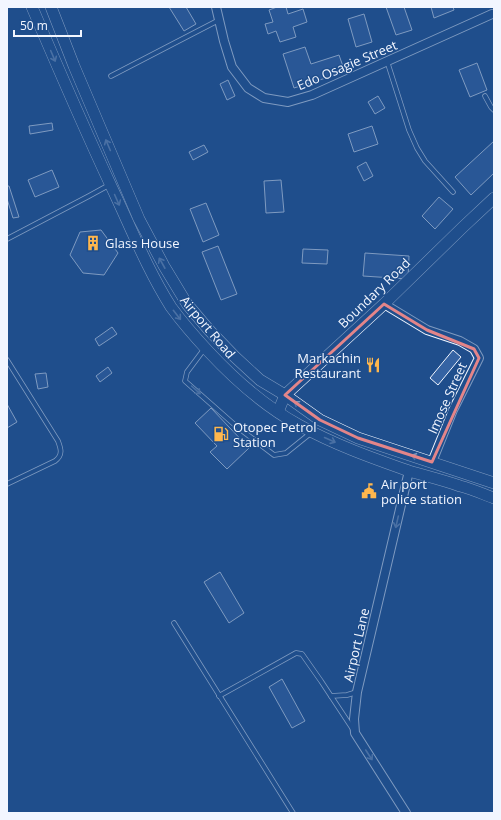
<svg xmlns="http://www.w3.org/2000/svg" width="501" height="820" font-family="'Open Sans',sans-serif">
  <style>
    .building { fill: #3563a3; stroke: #f2f6ff }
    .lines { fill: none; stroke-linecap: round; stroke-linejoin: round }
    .lane-casing { stroke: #f2f6ff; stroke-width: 5.5 }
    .street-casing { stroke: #f2f6ff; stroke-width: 10 }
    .secondary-casing { stroke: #f2f6ff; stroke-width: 12 }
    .lane { stroke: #1f4e8c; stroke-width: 4 }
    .street { stroke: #1f4e8c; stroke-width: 8 }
    .secondary { stroke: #1f4e8c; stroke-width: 11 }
    .oneway { stroke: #7e9ac0 }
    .marked { fill: none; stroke: #e38589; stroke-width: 3; stroke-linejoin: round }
    .labels { text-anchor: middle; stroke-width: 3; stroke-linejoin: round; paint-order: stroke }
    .street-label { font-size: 13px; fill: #f2f6ff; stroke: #1f4e8c }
    .poi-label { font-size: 13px; fill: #f2f6ff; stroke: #1f4e8c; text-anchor: start }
  </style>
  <rect width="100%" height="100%" fill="#1f4e8c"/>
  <g class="building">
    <polygon points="169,7 186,7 196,24 184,31"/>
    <polygon points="277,7 286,7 288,14 303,9 307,22 293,27 296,37 280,42 276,31 268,34 265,24 273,22 269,10"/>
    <polygon points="386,7 404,7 412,30 396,35"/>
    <polygon points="431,7 453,7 454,10 434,18"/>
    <polygon points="364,14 372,42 356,47 348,19"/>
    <polygon points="305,47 311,64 339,55 345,72 294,88 283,54"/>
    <polygon points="477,63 487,90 470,97 459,70"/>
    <polygon points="228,80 235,96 227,100 220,84"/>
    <polygon points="378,96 385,108 375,114 368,102"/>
    <polygon points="52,123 53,130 30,134 29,126"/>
    <polygon points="372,126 378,144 354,152 348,134"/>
    <polygon points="494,141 494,173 471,195 455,177"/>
    <polygon points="204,145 208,152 193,160 189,152"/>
    <polygon points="366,162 373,176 364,181 357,167"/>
    <polygon points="52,170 59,187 35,197 28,180"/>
    <polygon points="281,180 284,212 266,213 264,181"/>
    <polygon points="7,186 9,186 19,217 13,218 7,199"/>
    <polygon points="439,197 453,209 435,229 422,216"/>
    <polygon points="206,203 219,235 203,242 190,209"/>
    <polygon points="101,230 118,253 104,275 83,273 70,255 80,232"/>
    <polygon points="218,246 237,294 221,300 202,252"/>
    <polygon points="303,249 328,250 327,264 302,263"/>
    <polygon points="365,253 409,256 408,279 363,276"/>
    <polygon points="112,327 117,334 99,346 95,339"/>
    <polygon points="453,350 461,357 438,385 430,378"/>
    <polygon points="108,367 112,373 100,382 96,376"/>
    <polygon points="46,373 48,387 38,389 35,374"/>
    <polygon points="7,404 17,422 7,428"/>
    <polygon points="211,408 249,448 227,469 210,452 217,446 195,423"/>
    <polygon points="220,572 244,613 229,623 204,582"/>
    <polygon points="282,679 305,721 292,728 269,687"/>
  </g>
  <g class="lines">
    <g class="lane-casing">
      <g id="lane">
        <polyline points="387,61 409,130 417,148 425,161 453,192"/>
        <polyline points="111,76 219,20"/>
        <polyline points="485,96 491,107 494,110"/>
        <polyline points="7,239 89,196 109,185"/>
        <polyline points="205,348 187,372 185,381 236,426 274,455 286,453 312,432"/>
        <path d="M7,360L58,441C61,449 63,455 55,461L7,484"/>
        <polyline points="174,623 293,813"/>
        <polyline points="219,696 296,653 302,654 321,681 354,731"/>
        <polyline points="331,696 347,695 357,692"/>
      </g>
    </g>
    <g class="street-casing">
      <g id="street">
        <polyline points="216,7 224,41 232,67 248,88 264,98 288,102 312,95 492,14"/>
        <polyline points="384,304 427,330 460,341 474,349 479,358 453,410 432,462"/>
        <polyline points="406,813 355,733 354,719 357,692 409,471"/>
      </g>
    </g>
    <g class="secondary-casing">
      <g id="secondary">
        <path d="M32,7C58,68 84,128 112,188C131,228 147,269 171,307C182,322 195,337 208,351C235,380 264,406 299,425C333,444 372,458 409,471C426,476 443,480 460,486C472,489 483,494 494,498"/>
        <polyline points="51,7 74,66 139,219 164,266 187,304 209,330 235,357 260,380 285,395 320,420 358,438 494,483"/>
        <polyline points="278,412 285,395 384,304 463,227 494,198"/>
      </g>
    </g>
    <use href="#lane" class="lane"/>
    <use href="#street" class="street"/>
    <use href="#secondary" class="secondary"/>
  </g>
  <defs><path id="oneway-shaft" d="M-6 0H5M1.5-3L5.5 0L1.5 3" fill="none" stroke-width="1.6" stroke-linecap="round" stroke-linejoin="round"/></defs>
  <g class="oneway">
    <use href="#oneway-shaft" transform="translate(53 56) rotate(67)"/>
    <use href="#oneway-shaft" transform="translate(108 145) rotate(-113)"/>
    <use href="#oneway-shaft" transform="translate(117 200) rotate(66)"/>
    <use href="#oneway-shaft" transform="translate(162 263) rotate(-119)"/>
    <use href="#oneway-shaft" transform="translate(177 315) rotate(52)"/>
    <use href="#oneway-shaft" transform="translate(196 390) rotate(42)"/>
    <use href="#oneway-shaft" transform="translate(299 405) rotate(-144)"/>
    <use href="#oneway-shaft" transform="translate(330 440) rotate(24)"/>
    <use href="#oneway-shaft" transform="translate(417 457) rotate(-162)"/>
    <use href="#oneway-shaft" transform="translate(397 522) rotate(103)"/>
    <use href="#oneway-shaft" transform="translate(369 755) rotate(57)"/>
  </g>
  <path d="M0 0H501V820H0ZM384,304L427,330L474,349L479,358L432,462L358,438L320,420L285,395Z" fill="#1f4e8c" fill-opacity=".55" fill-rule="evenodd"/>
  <path class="marked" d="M384,304L427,330L474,349L479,358L432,462L358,438L320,420L285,395Z"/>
  <defs>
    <g id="building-bare" transform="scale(1.2)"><path d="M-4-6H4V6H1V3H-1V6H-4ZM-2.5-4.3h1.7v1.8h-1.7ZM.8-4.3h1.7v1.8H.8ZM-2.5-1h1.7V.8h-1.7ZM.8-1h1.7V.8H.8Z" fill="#ffb74d" stroke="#1f4e8c" stroke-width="2.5" paint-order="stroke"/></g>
    <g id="restaurant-bare" transform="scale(1.2)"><path d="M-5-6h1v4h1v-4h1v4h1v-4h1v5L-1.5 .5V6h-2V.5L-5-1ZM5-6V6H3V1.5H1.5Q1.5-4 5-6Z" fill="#ffb74d" stroke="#1f4e8c" stroke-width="2.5" paint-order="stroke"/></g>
    <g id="fuel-bare" transform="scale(1.2)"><path d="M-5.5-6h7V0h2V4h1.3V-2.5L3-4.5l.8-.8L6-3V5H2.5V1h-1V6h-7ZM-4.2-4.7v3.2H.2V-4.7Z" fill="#ffb74d" stroke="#1f4e8c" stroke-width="2.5" paint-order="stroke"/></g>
    <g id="civic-bare" transform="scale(1.2)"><path d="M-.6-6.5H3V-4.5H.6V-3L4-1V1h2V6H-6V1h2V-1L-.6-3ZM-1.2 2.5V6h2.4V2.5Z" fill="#ffb74d" stroke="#1f4e8c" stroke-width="2.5" paint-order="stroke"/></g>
  </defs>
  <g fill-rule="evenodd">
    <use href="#building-bare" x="93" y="243"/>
    <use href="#restaurant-bare" x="373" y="365"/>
    <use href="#fuel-bare" x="221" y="434"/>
    <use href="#civic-bare" x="369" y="491"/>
  </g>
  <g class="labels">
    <g class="street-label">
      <text transform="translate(347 65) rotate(-23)" y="5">Edo Osagie Street</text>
      <text transform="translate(374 293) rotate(-44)" y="5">Boundary Road</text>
      <text transform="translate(208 327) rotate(50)" y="5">Airport Road</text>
      <text transform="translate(447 398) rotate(-66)" y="5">Imose Street</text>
      <text transform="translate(356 645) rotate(-77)" y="5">Airport Lane</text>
    </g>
    <g class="poi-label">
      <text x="105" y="248">Glass House</text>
      <text x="361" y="363" text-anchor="end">Markachin<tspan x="361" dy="15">Restaurant</tspan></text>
      <text x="233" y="432">Otopec Petrol<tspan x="233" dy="15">Station</tspan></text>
      <text x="381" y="489">Air port<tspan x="381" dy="15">police station</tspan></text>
    </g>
  </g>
  <rect width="501" height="820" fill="none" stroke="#f2f6ff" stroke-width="16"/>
  <path d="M14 30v6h67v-6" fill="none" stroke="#f2f6ff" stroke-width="2"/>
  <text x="20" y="30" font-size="12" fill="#f2f6ff" stroke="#1f4e8c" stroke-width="3" paint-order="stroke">50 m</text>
</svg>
